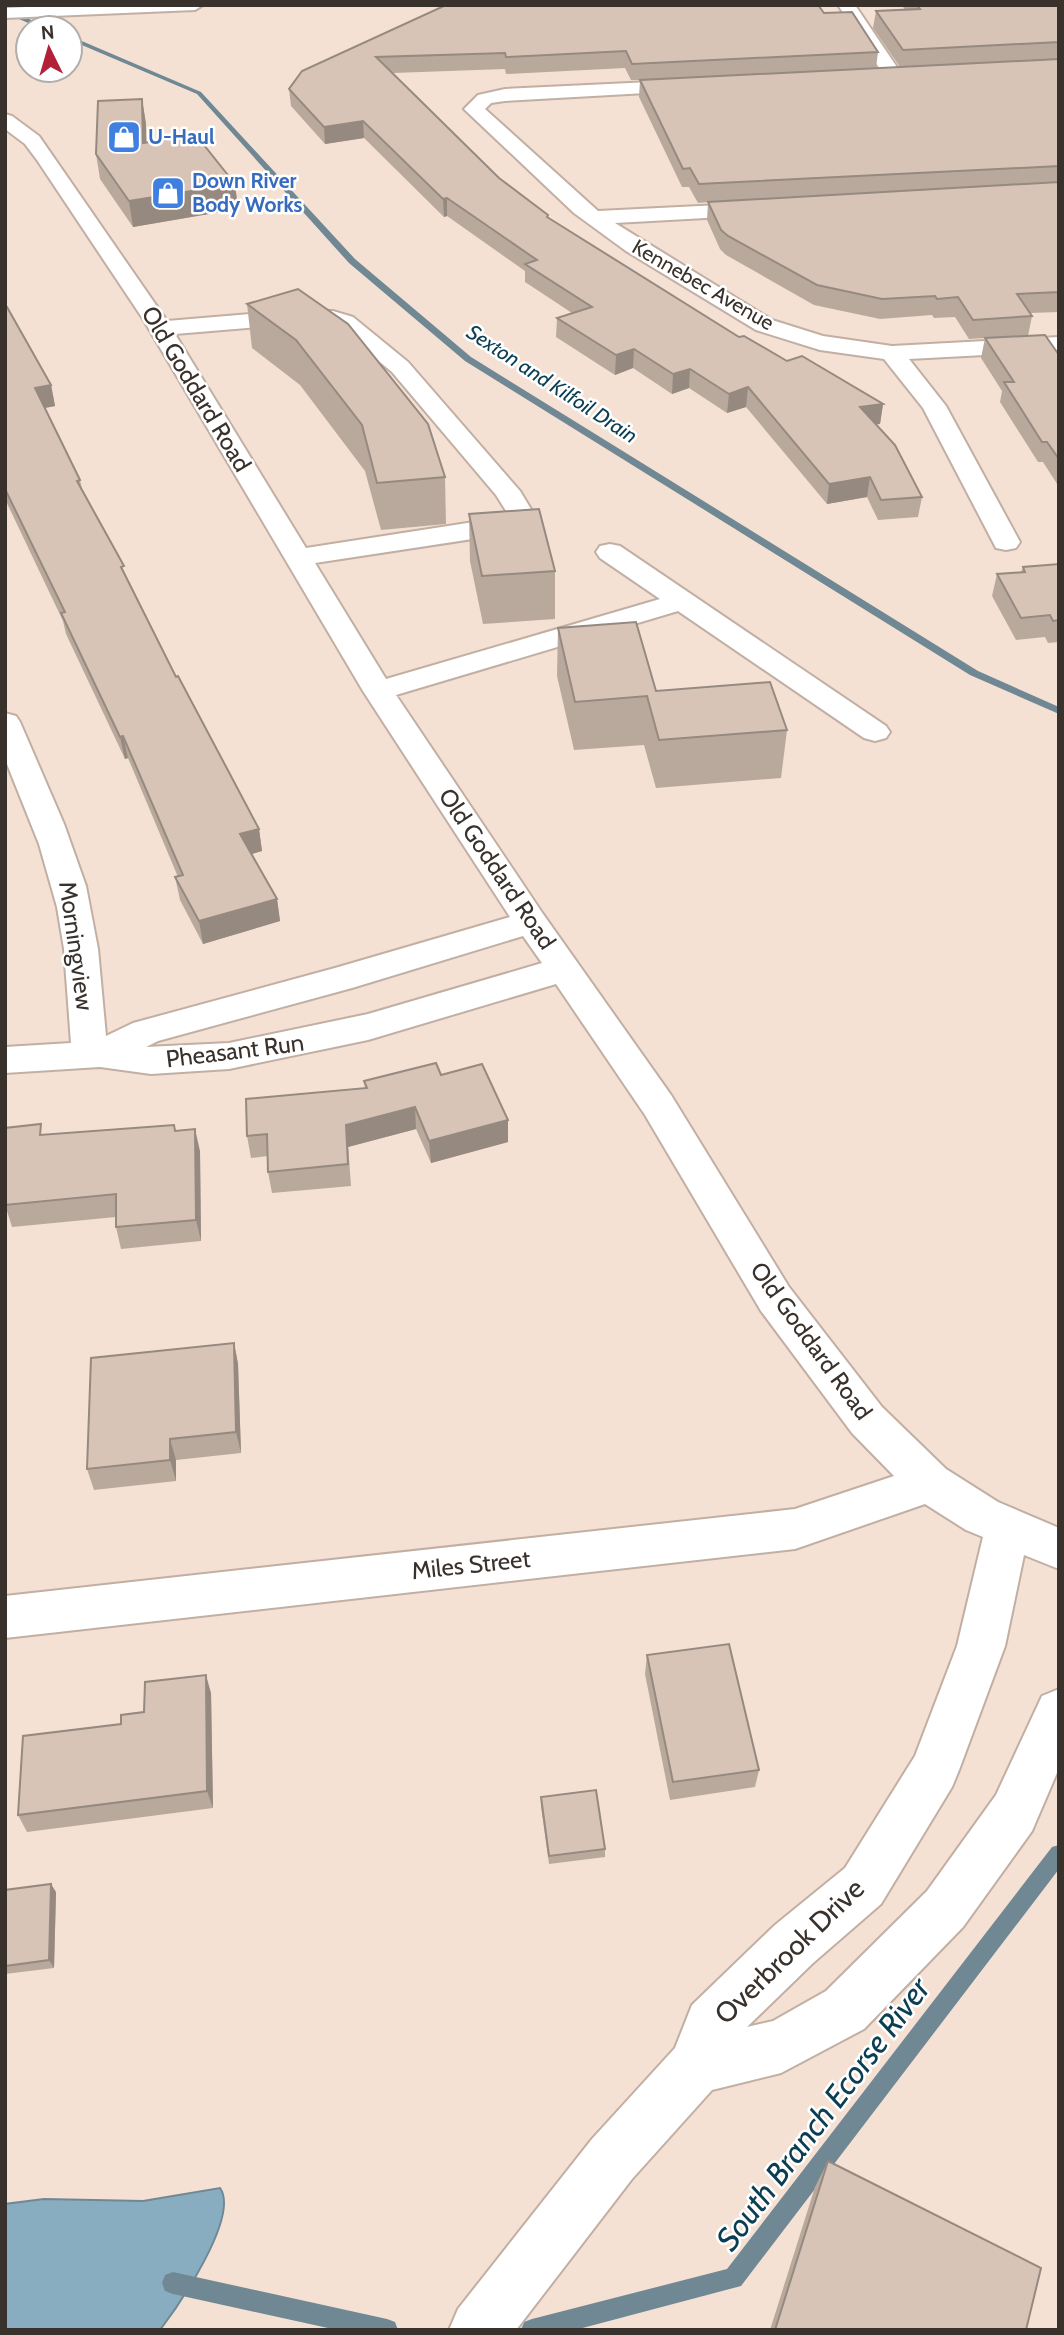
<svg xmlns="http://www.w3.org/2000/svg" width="1064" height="2335" font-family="Cabin,sans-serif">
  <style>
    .water { fill: #88adc0; stroke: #708894; stroke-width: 2 }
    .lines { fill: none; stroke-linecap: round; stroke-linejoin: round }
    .stream { fill: #708894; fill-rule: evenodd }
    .minor-casing { stroke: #c2afa3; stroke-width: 4 }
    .major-casing { stroke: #c2afa3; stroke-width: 4 }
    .minor { fill: #fff; fill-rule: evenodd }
    .major { fill: #fff; fill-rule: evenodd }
    .wall { fill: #b9a99d }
    .shaded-wall { fill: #968980 }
    .building { fill: #d7c4b7; stroke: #968980; stroke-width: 2 }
    .labels { text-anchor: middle; stroke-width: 5; stroke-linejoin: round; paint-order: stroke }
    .far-shop-label { font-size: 21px; font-weight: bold; fill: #366cbe; stroke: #fff; text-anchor: start }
    .far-street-label { font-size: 21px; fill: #39312c; stroke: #fff }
    .far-water-label { font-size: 21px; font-style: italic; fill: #0a3e53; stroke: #fff }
    .street-label { font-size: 24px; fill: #39312c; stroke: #fff }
    .near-street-label { font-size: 28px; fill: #39312c; stroke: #fff }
    .near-water-label { font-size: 32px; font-style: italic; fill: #0a3e53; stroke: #fff }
  </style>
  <rect width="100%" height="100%" fill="#f4e1d4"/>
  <path class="water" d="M220,2188C240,2216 179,2305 160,2330H5V2204L44,2199L143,2201Z"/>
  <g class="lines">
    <g class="stream">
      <polygon points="5,9 48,27 49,28 40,28 5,13"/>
      <polygon points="70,36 201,92 355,259 471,357 978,671 1059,707 1059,714 970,675 465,361 349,263 197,94 70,40"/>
      <polygon points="1059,1845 1059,1869 741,2286 575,2330 521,2330 524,2322 532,2319 727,2269 1052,1847"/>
      <polygon points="173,2272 387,2319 395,2322 398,2330 337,2330 173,2294 165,2291 162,2283 165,2275"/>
    </g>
    <g class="minor-casing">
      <g id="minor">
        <polygon points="838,5 855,5 903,76 901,80 887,80"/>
        <polygon points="693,80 702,86 700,90 505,101 491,103 485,109 598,211 760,203 767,205 770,209 767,213 760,215 615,223 772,320 823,336 892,346 1059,337 1059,351 909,359 946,406 1020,542 1016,548 1006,550 996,548 923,408 884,359 820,350 756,330 626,251 574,213 464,109 478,95 505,89"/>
        <path d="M5,114L12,116L39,136L167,321L296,310L333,311L353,317L408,362L520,491L534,514L527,528L519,532L315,563L386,679L660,599L600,558L596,552L600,546L610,544L620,546L886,726L890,732L886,738L875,741L864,738L678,611L396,695L543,914L671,1095L789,1287L882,1407L946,1469L998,1502L1059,1528V1569L1024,1555L1005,1646L959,1770L952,1787L881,1904L813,1963L747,2027L773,2021L826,1991L927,1891L996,1795L1042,1696L1059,1689V1768L1032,1831L963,1927L864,2029L781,2073L712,2090L632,2179L516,2330H449L458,2309L592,2139L675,2048L692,2005L775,1925L845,1868L915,1756L957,1646L983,1537L966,1530L925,1504L795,1549L5,1638V1596L795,1509L894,1476L852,1433L761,1311L645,1115L556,984L368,1040L229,1069L151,1074L100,1067L5,1073V1047L71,1043L64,949L57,907L39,844L5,759V713L16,716L20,722L64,824L86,886L98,949L106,1036L133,1023L335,968L510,917L363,691L143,319L37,160L25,144L5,129ZM296,324L337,327L392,372L496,495L508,514L506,517L306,548L175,334ZM523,936L542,963L368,1014L229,1043L146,1047L158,1041L352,988Z"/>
      </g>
    </g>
    <g class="major-casing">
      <polygon id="major" points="65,5 203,5 195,10 5,18 5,8"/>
    </g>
    <use href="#minor" class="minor"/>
    <use href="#major" class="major"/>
  </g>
  <g class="wall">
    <polygon points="446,5 824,13 878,52 876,68 900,67 873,28 876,11 905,10 902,5 1059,5 1059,312 1030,313 1032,316 1028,336 1059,355 1059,487 1043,462 1038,462 1000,402 1002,391 981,358 985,338 969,339 955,317 934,318 932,315 880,319 814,305 726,255 720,249 707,220 708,202 698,203 689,187 682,187 639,97 640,80 631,80 625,68 506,74 505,69 393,73 499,178 548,215 548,218 739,337 787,361 883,404 880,424 876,424 922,497 918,517 878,520 867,497 827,504 746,407 727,413 689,388 672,394 633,368 615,375 556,337 557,318 572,313 525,282 525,271 447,216 444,217 364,138 325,144 291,106 289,89"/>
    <polygon points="142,99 146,124 146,143 235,184 238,209 133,227 100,179 96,154"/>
    <polygon points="298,289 445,477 446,524 381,530 365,471 300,385 252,348 247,304"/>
    <polygon points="5,307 51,385 55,406 45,408 80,480 82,489 176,677 259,829 262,851 252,854 277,899 280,921 203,944 180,900 175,877 178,877 128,758 125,759 66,634 63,621 5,499"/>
    <polygon points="469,514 555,571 555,619 483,624 470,561"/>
    <polygon points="1059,564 1059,642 1048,643 1045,637 1016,640 992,596 997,574 1021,572 1023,567"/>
    <polygon points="558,628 656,691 787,730 781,778 656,788 644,745 574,750 557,676"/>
    <polygon points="441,1075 508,1120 508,1142 431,1163 416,1129 348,1147 351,1186 272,1193 268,1172 268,1156 251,1158 247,1136 365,1088 364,1081"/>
    <polygon points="174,1125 176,1131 200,1151 201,1241 121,1249 116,1227 116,1217 12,1227 7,1211 5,1211 5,1128 44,1135"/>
    <polygon points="234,1343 238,1364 241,1453 176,1460 176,1481 94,1490 87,1469"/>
    <polygon points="647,1655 759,1770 755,1787 670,1800 645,1674"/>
    <polygon points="211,1693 213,1808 27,1832 18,1815 144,1712"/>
    <polygon points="541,1797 605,1849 605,1857 549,1864 541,1806"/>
    <polygon points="5,1890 56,1892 54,1968 5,1974"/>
    <polygon points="828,2161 1026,2330 770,2330 815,2187"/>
  </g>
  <g class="shaded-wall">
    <polygon points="142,99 146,124 147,168 143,143"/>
    <polygon points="363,121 364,138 325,144 324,127"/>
    <polygon points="235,184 238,209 133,227 129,201"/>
    <polygon points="447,198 447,216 444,217 443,199"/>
    <polygon points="634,349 633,368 615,375 616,355"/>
    <polygon points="690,369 689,388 672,394 673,374"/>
    <polygon points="51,385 55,406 39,409 35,388"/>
    <polygon points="748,387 746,407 727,413 729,394"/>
    <polygon points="883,404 880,424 857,427 860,407"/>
    <polygon points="870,477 867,497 827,504 829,484"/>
    <polygon points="123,736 128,758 125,759 120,737"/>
    <polygon points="259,829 262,851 244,856 240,834"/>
    <polygon points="277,899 280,921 203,944 199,921"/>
    <polygon points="415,1107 416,1129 348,1147 351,1186 346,1125"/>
    <polygon points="508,1120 508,1142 431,1163 429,1141"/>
    <polygon points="195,1129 200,1151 201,1241 196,1220"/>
    <polygon points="234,1343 238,1364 241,1453 236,1432"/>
    <polygon points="170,1439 176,1460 176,1481 170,1460"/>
    <polygon points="206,1675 211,1693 213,1808 207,1791"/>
    <polygon points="51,1884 56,1892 54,1968 49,1960"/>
  </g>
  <g class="building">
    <polygon points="446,5 818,5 824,13 852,12 878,52 632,64 626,51 506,57 505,53 376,57 499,178 548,215 547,217 739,337 744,336 787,361 802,356 883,404 860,407 895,445 922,497 881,500 870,477 829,484 748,387 729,394 690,369 673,374 634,349 616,355 557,318 592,307 525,264 537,260 447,198 443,199 363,121 324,127 289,89 302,71"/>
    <polygon points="917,5 1059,5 1059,42 903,50 876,11 920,9"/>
    <polygon points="1059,59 1059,166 699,184 690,168 683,169 640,80"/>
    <polygon points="142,99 143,143 196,135 235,184 129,201 96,154 98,101"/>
    <polygon points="1059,182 1059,292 1017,294 1032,316 973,320 958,297 937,299 935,296 882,299 817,285 728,236 721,230 708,202"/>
    <polygon points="298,289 348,324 428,424 445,477 377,483 362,425 296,340 247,304"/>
    <polygon points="5,307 7,307 51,385 35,388 80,480 77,481 124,566 121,567 176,677 178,676 259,829 240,834 277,899 199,921 175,877 183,875 123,736 120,737 61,613 65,612 5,489"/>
    <polygon points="1045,335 1059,355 1059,459 1047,442 1042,442 1004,382 1014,382 985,338"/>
    <polygon points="539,509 555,571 482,576 469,514"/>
    <polygon points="1059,564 1059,620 1053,621 1050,615 1021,618 997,574 1025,572 1023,567"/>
    <polygon points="636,622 656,691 770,682 787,730 659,740 647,696 575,702 558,628"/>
    <polygon points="436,1063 441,1075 482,1064 508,1120 429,1141 415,1107 346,1125 348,1164 268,1172 267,1134 247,1136 246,1099 367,1088 364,1081"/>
    <polygon points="41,1124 40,1135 174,1125 175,1131 195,1129 196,1220 116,1227 116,1194 5,1205 5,1128"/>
    <polygon points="234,1343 236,1432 170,1439 170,1460 87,1469 91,1358"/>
    <polygon points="729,1644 759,1770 673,1782 647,1655"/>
    <polygon points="206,1675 207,1791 18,1815 23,1736 121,1724 121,1715 144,1712 145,1682"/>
    <polygon points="596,1790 605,1849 549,1856 541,1797"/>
    <polygon points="51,1884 49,1960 5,1966 5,1890"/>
    <polygon points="828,2161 1041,2268 1026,2330 775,2330"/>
  </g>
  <defs>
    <g id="shop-square" transform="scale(1.75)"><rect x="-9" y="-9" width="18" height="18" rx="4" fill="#3f7fe0" stroke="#fff"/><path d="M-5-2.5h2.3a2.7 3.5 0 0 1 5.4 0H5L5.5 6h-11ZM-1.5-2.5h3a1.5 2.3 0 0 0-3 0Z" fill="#fff"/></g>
  </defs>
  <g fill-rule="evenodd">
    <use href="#shop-square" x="124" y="137"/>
    <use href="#shop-square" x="168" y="193"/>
  </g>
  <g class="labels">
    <g class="far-shop-label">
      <text x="148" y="144">U-Haul</text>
      <text x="192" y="188">Down River<tspan x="192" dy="24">Body Works</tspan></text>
    </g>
    <g class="far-street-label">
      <text transform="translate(703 285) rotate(30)" y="7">Kennebec Avenue</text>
    </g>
    <g class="far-water-label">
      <text transform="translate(552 384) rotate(33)" y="7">Sexton and Kilfoil Drain</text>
    </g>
    <g class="street-label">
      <text transform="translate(196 389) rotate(59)" y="8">Old Goddard Road</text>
      <text transform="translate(497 869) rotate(56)" y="8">Old Goddard Road</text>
      <text transform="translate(76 946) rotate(82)" y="8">Morningview</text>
      <text transform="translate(235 1051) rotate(-7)" y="8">Pheasant Run</text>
      <text transform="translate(811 1341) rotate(54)" y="8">Old Goddard Road</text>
      <text transform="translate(471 1565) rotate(-6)" y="8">Miles Street</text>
    </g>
    <g class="near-street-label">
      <text transform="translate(789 1951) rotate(-44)" y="10">Overbrook Drive</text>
    </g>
    <g class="near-water-label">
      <text transform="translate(823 2114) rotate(-53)" y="11">South Branch Ecorse River</text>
    </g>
  </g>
  <rect width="1064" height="2335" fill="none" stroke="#39312c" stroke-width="14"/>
  <g transform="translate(49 49) rotate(355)"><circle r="33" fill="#ffffff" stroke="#b0adab" stroke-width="2"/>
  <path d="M0-5L12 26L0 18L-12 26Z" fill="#b32139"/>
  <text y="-10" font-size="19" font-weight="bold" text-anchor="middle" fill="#39312c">N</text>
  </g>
</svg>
